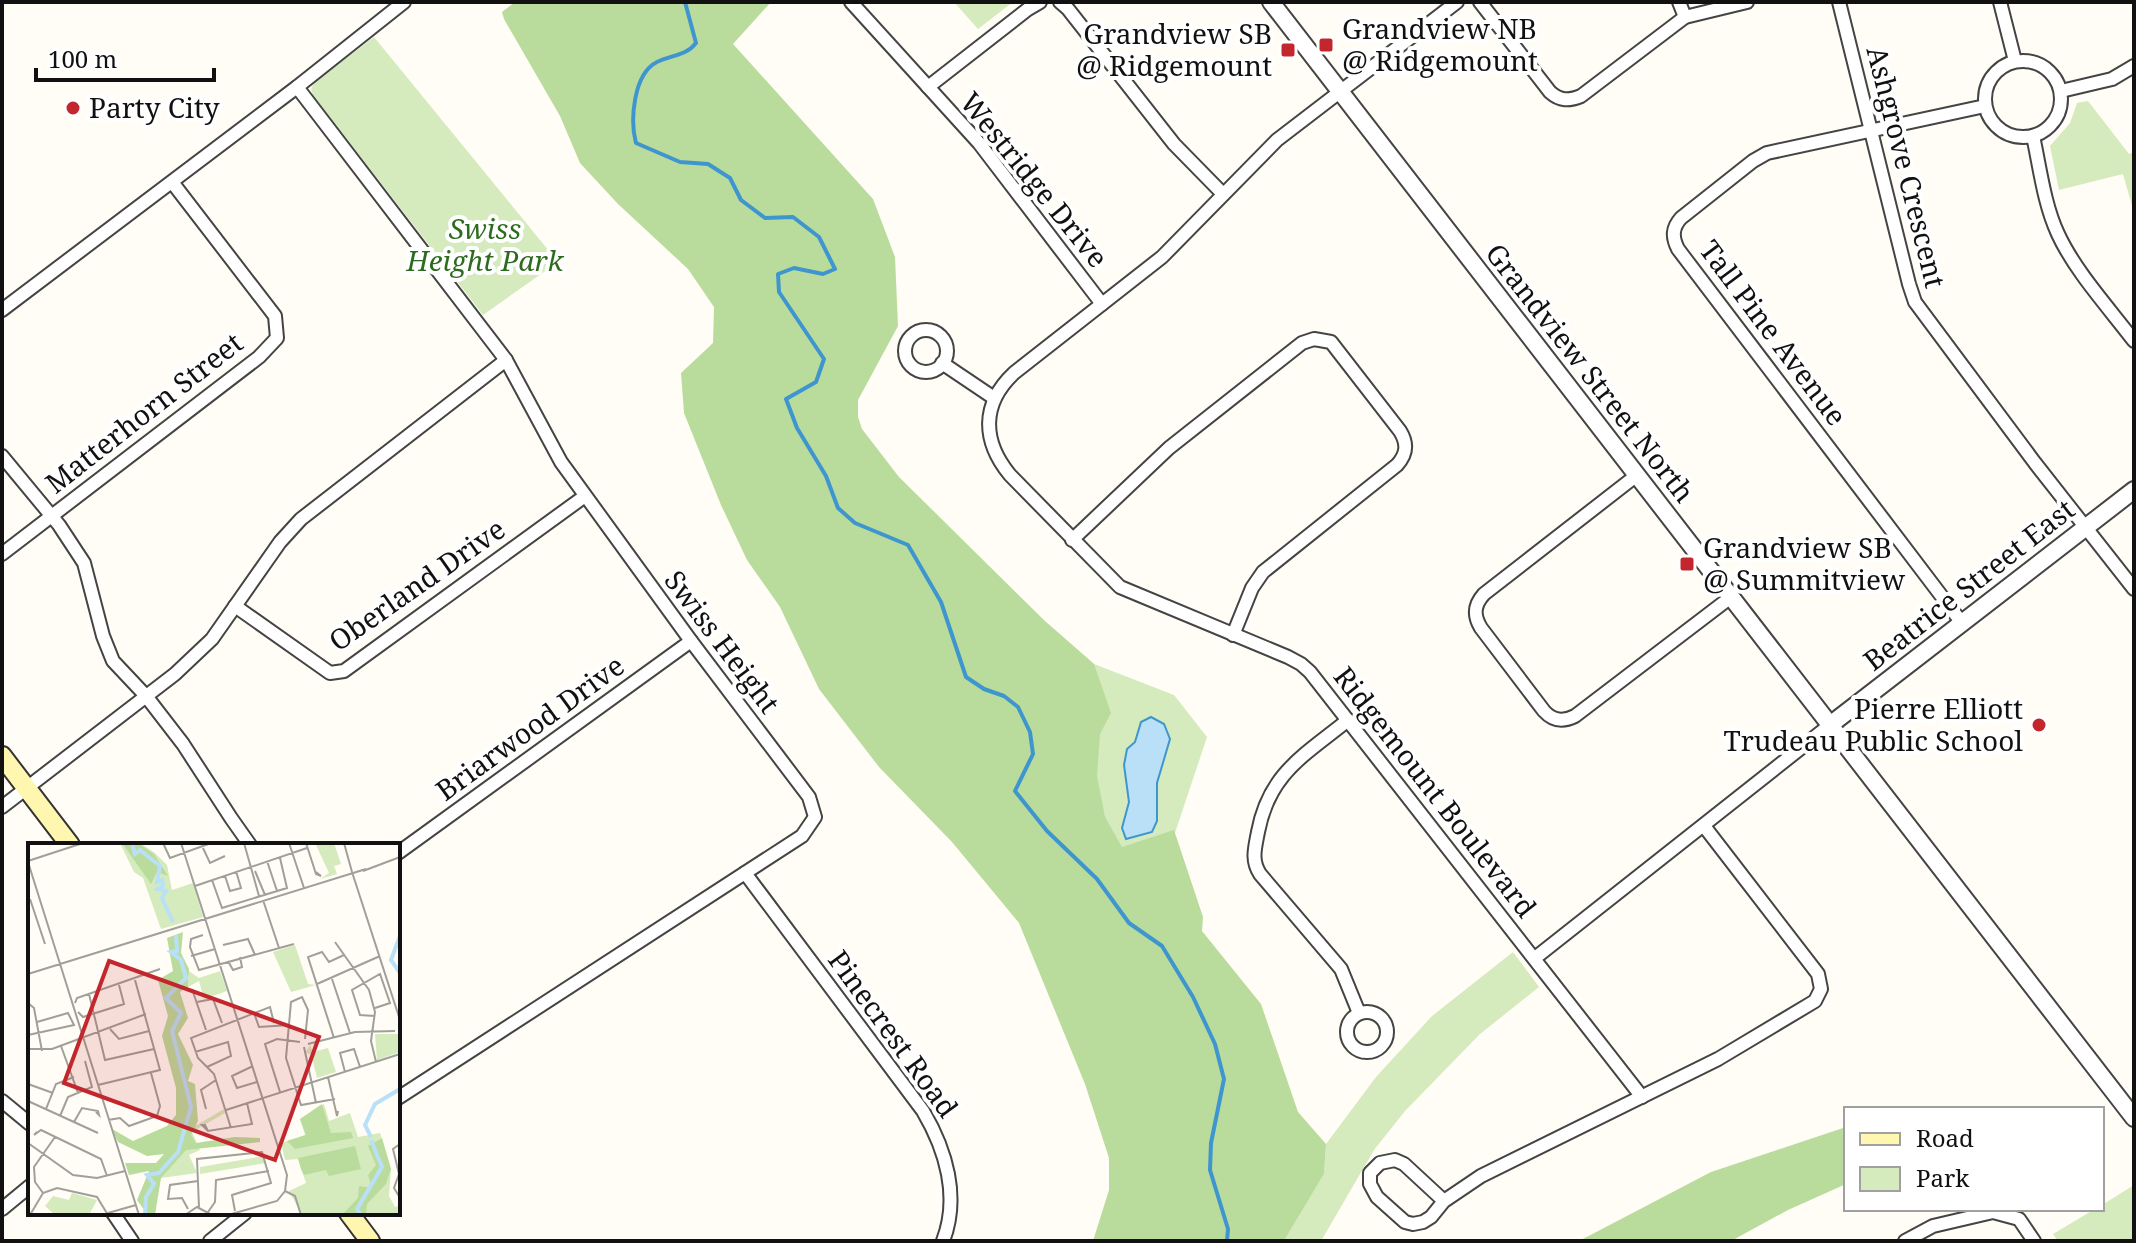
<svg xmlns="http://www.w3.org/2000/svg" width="2136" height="1243" font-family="'Noto Serif',serif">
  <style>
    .green { fill: #d5ebbd }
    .forest { fill: #b9dc9c }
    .water { fill: #b9e0f7; stroke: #3f96cf; stroke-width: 2 }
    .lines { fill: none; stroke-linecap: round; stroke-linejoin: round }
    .stream { stroke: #3f96cf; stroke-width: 4 }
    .minor-casing { stroke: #444; stroke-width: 16 }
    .tertiary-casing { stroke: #444; stroke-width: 20 }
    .secondary-casing { stroke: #333; stroke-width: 22 }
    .minor { stroke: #fff; stroke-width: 12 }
    .tertiary { stroke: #fff; stroke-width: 16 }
    .secondary { stroke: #fff6b0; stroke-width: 18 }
    .poi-dot { fill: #c4262e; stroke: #fff; stroke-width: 3 }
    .labels { text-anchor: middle; stroke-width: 8; stroke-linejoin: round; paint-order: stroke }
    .poi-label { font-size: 28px; fill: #111; stroke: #fff; text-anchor: start }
    .street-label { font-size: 28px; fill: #111; stroke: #fff }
    .park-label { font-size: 28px; font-style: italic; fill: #2f6b1f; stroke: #fff }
    .inset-river { fill: none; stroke: #b9e0f7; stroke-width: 4 }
    .inset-road { fill: none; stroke: #a09f9a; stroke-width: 2 }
    .view { fill: #c4262e; fill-opacity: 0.15; stroke: #c4262e; stroke-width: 4 }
    .inset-edge { fill: none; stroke: #111; stroke-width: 4 }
  </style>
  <rect width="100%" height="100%" fill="#fffdf5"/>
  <g class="green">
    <polygon points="954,2 1013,2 978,29"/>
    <polygon points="374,37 558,262 483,315 313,95 311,89 314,83"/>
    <polygon points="2088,101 2129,154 2134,152 2134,213 2123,174 2059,190 2050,146 2070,123 2077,103"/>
    <polygon points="1046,622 1094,664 1174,695 1207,737 1160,878 1129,923"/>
    <polygon points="1513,952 1539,987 1480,1034 1405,1111 1374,1150 1321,1241 1284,1241 1324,1174 1326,1144 1376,1077 1432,1016"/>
    <polygon points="2134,1185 2134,1241 2058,1241 2053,1234 2095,1209 2102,1209 2102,1205"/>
  </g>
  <g class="forest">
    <polygon points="515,2 771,2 733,44 873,199 895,257 898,326 858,400 858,417 862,429 899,477 1046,622 1094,664 1111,713 1100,734 1097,776 1105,817 1122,847 1174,830 1203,917 1202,931 1261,1004 1298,1112 1326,1144 1324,1174 1284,1241 1093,1241 1109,1190 1109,1158 1085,1084 1019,923 952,842 879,767 819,689 780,607 747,560 721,505 684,413 681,373 713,343 714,307 688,269 618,204 580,163 560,116 504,19 502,12"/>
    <polygon points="1846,1127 1846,1184 1788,1210 1731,1241 1579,1241 1711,1172"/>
  </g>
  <polygon class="water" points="1151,717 1164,724 1170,739 1157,783 1157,821 1152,832 1126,839 1122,828 1129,802 1124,765 1127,749 1135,742 1141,722"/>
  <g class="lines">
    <path class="stream" d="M685,2L696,43C686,56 671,55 657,62C633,74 630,121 636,143L680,162L708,164L730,178L741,200L765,218L793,217L819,237L835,269L823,274L794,268L778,274L779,292L824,359L816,382L786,399L797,428L826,476L838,508L855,523L908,545L941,602L966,677L984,689L1004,696L1018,707L1030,732L1033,754L1015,791L1047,831L1097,879L1129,923L1162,946L1193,997L1215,1044L1224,1079L1211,1143L1210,1170L1228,1229L1227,1241"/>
    <g class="minor-casing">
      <g id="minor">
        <polyline points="851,2 979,143 1102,304"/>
        <polyline points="1060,2 1068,9 1174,144 1223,194"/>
        <path d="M1457,2L1277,140L1162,257L1014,373C981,404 982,441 1010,475L1120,587L1288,657L1301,664L1310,672L1642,1097"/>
        <path d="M1480,2L1550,92C1560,101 1569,101 1581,96L1685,17L1747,2"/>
        <polyline points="1679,2 1685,17"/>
        <polyline points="1839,2 1909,284 1915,302 2035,463 2134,589"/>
        <polyline points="2000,2 2015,61"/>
        <circle cx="2023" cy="99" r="38"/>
        <polyline points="297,87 506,360 561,462 691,641 809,797 815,817 802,836 398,1098"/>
        <polyline points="928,87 1028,9 1040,2"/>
        <polyline points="2061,91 2112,79 2134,66"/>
        <path d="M2033,136C2040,168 2044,204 2058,234C2075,271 2109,308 2134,341"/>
        <polyline points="2,310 297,87 404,2"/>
        <circle cx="926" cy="351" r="21"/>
        <polyline points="942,363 994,398"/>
        <polyline points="2,456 59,525 84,563 103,636 113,661 146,696 183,744 231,818 250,845"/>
        <path d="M1637,475L1484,594C1474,605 1473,615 1481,628L1544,711C1553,721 1563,722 1575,716L1731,597"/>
        <path d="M1072,540L1169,448L1302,343L1314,339L1331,342L1400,431C1408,444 1407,454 1397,465L1263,572L1252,588L1233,635"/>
        <polyline points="2,554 259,357 277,338 275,316 172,182"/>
        <polyline points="235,606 330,673 344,671 585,496"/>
        <path d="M1962,623L1678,249C1672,237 1672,228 1681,218L1753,161L1767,153L1985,106"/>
        <path d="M1348,720C1305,755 1269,773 1258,832C1255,848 1251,860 1260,874L1341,969L1359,1013"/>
        <polyline points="2,807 175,674 212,639 280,542 301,519 506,360"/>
        <polyline points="398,853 691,641"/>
        <path d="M745,873L923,1111C946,1150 960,1197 943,1241"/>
        <polyline points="1535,958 1830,725"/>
        <circle cx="1367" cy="1032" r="20"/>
        <polyline points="2,1101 30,1124"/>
        <polyline points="1444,1201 1404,1164 1395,1160 1380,1163 1370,1173 1370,1184 1377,1197 1405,1222 1413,1224 1423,1222 1431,1217 1444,1201 1481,1176 1718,1059 1815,1001 1821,989 1818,974 1704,826"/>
        <polyline points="2,1209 30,1186"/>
        <polyline points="113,1213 132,1241"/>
        <polyline points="210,1241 245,1213"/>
        <polyline points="1905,1241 1933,1226 1993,1212 2019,1219 2034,1241"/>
      </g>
    </g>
    <g class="tertiary-casing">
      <g id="tertiary">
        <polyline points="1271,2 2134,1118"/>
        <polyline points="1830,725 2134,490"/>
      </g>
    </g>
    <g class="secondary-casing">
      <g id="secondary">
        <polyline points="2,756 70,845"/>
        <polyline points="349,1213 370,1241"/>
      </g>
    </g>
    <use href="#minor" class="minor"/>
    <use href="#tertiary" class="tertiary"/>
    <use href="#secondary" class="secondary"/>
  </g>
  <g class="poi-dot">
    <rect x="1318" y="37" width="16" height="16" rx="4"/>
    <rect x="1280" y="42" width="16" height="16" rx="4"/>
    <circle cx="73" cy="108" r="8"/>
    <rect x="1679" y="556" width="16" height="16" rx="4"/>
    <circle cx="2039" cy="725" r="8"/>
  </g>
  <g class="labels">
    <g class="poi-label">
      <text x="1342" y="39">Grandview NB<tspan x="1342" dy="32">@ Ridgemount</tspan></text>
      <text x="1272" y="44" text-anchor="end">Grandview SB<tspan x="1272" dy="32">@ Ridgemount</tspan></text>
      <text x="89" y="118">Party City</text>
      <text x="1703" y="558">Grandview SB<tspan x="1703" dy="32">@ Summitview</tspan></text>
      <text x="2023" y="719" text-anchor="end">Pierre Elliott<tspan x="2023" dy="32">Trudeau Public School</tspan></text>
    </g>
    <g class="street-label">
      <text transform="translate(1906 167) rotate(76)" y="10">Ashgrove Crescent</text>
      <text transform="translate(1034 180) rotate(51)" y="10">Westridge Drive</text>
      <text transform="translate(1773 333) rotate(53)" y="10">Tall Pine Avenue</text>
      <text transform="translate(1590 373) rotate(52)" y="10">Grandview Street North</text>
      <text transform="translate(144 413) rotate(-38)" y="10">Matterhorn Street</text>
      <text transform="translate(417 585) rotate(-35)" y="10">Oberland Drive</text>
      <text transform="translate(1969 585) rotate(-38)" y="10">Beatrice Street East</text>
      <text transform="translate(722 642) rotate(53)" y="10">Swiss Height</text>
      <text transform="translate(530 728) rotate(-36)" y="10">Briarwood Drive</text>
      <text transform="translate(1435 792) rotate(52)" y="10">Ridgemount Boulevard</text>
      <text transform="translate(893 1034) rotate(54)" y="10">Pinecrest Road</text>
    </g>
    <g class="park-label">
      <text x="485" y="239">Swiss<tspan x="485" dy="32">Height Park</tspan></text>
    </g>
  </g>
  <g transform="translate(28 843)">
    <rect width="372" height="372" fill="#fffdf5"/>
    <path d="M92,0H112L127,10L139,22L144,47L165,40L175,74L133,86L115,35L106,29ZM287,0H306L313,21L306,23L309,31L292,36L301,30ZM267,102L280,141L288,142L263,149L245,109ZM161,128L171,135L192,128L199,148L176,156L171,138L160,144ZM347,191H372V209L349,217ZM282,202L285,209L300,205L308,229L289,235L283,211L277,210ZM296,261L301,278L322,270L330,294L352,290L363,326L361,353L367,364L372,362V372H274L261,348L278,340L270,316L257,317L253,300L277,292L272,276ZM196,266L197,270L164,289L172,307L161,312L169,330L133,335L129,348L131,330L152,292ZM236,313L238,320L172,331V324ZM44,350L69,357L61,372H27L17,363L25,353L41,357Z" fill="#d5ebbd"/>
    <path d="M94,0H110L126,11L140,33L129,29L123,41ZM155,89L153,110L161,126L160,144L152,149L160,175L150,191L165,222L160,238L167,241L170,278L163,292L168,300L207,294L232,295V299L158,307L133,335L127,372H120L109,357L121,328L101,332L97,320H128L136,311L119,313L90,299L84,286L105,298L139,283L148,272V245L134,193L140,173L130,137L145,128L139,95ZM294,261L303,290L323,289L325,295L267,306L259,298L278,292L272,276ZM354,295L363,326L358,341L339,361L338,372H314L330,355L331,343L344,345L340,332L348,322L340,303ZM327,303L333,326L301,333L298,327L276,332L273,326L270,315Z" fill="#b9dc9c"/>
    <path class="inset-river" d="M104,0L107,11L112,7L132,23L129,39L134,37L135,43L130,46L138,48L134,55L145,79M372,93L363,117L372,130M343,294L337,282L347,261L372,246M117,372L118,354L126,341L119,332L131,330L150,309L163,264L144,188L153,170L138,155L158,135L153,117L143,109L149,108L148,92M333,372L329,366L354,324L343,297"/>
    <path class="inset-road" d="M135,0L142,15L183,0M153,0L259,332L257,348L249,358L200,372M216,0L231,53M261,0L276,45M278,0L288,31L293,33L288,29M316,0L324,29M175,5L182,20L197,13M0,18L55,0M239,18L249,48M0,19L111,372M227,28L237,52M335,28L372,14M324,29L372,177M197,33L202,48L213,45L208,28M184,37L194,65L259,45L252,15M167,43L279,5M2,56L17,101M235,57L251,105M175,92L163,96L162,104L171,127L266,101M307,99L341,147L347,169L343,198L348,219M195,102L220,96L227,112M163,113L187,106M200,118L205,127L214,124L212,114M0,131L338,26M304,136L322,190M289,141L352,113M164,146L178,187M61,151L77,217L126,206M169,159L185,156L194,180M0,160L6,165L14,208M47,160L49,155L132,126M347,165L362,160L352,131L324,147L332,172L347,173M50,169L55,174L96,161L91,142M226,170L231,184L262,182M82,186L91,196L121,188M0,192L46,182L40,170L9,179M306,195L280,114L294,109L301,119L316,112M277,196L280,167L274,154L263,159L258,215L273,262L307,256M280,201L327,189L367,188M33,203L50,250M276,204L288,260M0,206H24L118,171M167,209L200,199L203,213L179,224M225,223L204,233L209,245L229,239M317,229L312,210L326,206L332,224M300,234L309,273L310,268M0,241L25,250M70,242L132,227L107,137M252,249L237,201L249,196L272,199M0,258L70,290M18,266L28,241L46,234M178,266L173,247L188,237M198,267L372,211M32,273L40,254L64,244L57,218M80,277L92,275L101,283L129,273L132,263L123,230M46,279L54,265L70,268L71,272L68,269M203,285L186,231L170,215L163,195L242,164L246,180M180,288L174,282H177L180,288L224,281L219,260M9,289L6,292L13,287L73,316L79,333M0,300L45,332L69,335L97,328M372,301L365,306L371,331L366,345L372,355M257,348L267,353L273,372M15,350L7,339L6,324L27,294M171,364L169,316L234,309L243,340L204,352L207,368M160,366L154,355L140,356L142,342L170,338M180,369L187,359L188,337L241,328M80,370L108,362M2,372L15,350L29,345L69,354L80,372M157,372L169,364L184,372"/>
    <path class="view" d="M81,118L291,194L247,317L36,240Z"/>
    <rect width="372" height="372" class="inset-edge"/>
  </g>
  <rect width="2136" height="1243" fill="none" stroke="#111111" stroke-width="8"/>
  <rect x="1844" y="1107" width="260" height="104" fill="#ffffff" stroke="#a0a0a0" stroke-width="2"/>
  <rect x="1860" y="1133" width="40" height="12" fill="#fff6b0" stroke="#a0a0a0" stroke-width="2"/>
  <text x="1916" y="1147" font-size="24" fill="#111111">Road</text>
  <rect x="1860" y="1167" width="40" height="24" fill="#d5ebbd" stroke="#a0a0a0" stroke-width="2"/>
  <text x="1916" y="1187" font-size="24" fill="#111111">Park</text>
  <path d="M36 68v12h178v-12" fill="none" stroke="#111111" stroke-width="4"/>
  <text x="48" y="68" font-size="24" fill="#111111" stroke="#ffffff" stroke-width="6" paint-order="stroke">100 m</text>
</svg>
